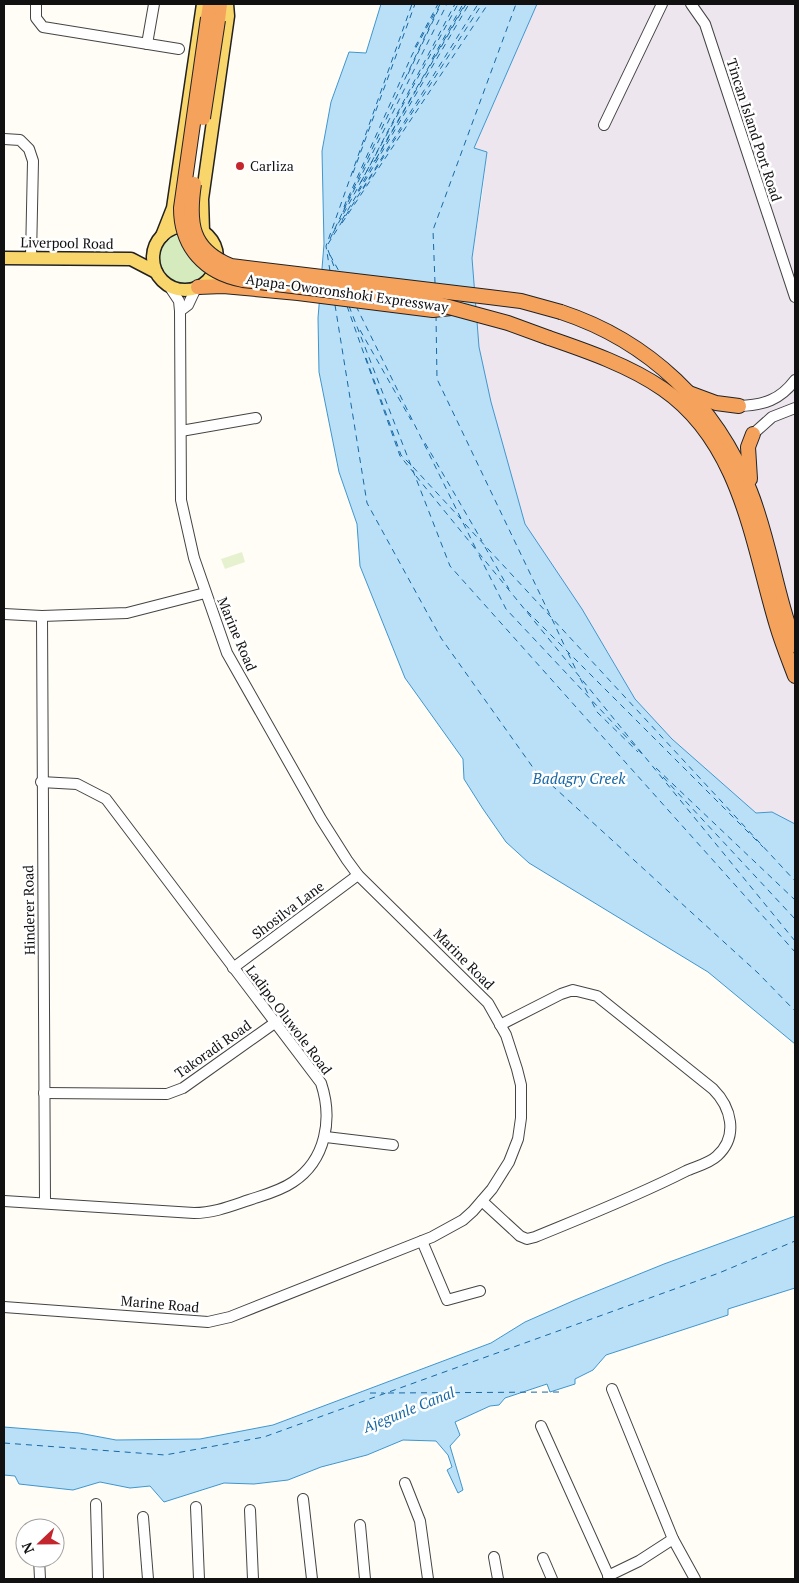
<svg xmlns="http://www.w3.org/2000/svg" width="799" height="1583" font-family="'PT Serif',serif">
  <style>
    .industrial { fill: #eee6ef }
    .green { fill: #d5ebbd }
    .pitch { fill: #e6f2cf }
    .water { fill: #b9e0f7; stroke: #3f96cf }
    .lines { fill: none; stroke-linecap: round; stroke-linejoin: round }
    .ferry { stroke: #1768a6; stroke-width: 1; stroke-dasharray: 6 5; stroke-linecap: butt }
    .minor-casing { stroke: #444; stroke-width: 12 }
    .major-casing { stroke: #222; stroke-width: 15 }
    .highway-casing { stroke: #222; stroke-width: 16 }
    .minor { stroke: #fff; stroke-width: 10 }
    .major { stroke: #f9d66b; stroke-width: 12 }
    .highway { stroke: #f5a25d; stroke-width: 14 }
    .highway-bridge-casing { stroke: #222; stroke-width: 16; stroke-linecap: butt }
    .highway-bridge { stroke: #f5a25d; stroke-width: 14 }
    .poi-dot { fill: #c4262e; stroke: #fff; stroke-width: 2 }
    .labels { text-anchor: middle; stroke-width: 5; stroke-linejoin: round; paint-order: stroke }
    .street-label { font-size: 14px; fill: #111; stroke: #fff }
    .poi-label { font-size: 14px; fill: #111; stroke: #fff; text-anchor: start }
    .water-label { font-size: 15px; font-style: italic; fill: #1768a6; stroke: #fff }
  </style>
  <rect width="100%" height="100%" fill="#fffdf5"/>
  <polygon class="industrial" points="537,4 795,4 795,824 772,812 756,813 672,739 635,699 608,652 525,524 491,402 479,347 472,258 482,196 487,152 474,149"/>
  <path class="green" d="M178,231L210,270C181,318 126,248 178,231Z"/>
  <polygon class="pitch" points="242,552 245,562 225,569 221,559"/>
  <g class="water">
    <polygon points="381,4 537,4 474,148 487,152 472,258 479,347 491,402 525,524 582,609 635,699 672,739 756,813 772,812 795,824 795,1044 708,972 529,863 506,842 483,809 464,779 463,759 405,678 360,566 357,524 339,472 319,372 318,318 324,244 322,151 331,102 349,52 366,53"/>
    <polygon points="795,1216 795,1288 728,1309 728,1315 606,1355 593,1370 575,1379 575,1384 550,1392 547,1384 505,1398 499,1405 490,1406 455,1422 460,1435 450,1446 463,1490 458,1493 447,1470 452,1467 448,1455 436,1441 403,1440 367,1455 321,1467 288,1480 254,1484 224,1483 164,1502 150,1486 130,1488 100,1482 73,1490 19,1484 15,1476 4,1475 4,1427 79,1433 116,1440 200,1439 273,1425 491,1343 525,1322 575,1300 664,1264"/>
  </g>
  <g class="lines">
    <g class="ferry">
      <polyline points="415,47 438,4"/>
      <polyline points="432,59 463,4"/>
      <polyline points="408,74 441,4"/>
      <polyline points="416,89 465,4"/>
      <polyline points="392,131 415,91"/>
      <polyline points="376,159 391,132"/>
      <polyline points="375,161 466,4"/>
      <polyline points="353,173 415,4"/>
      <polyline points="361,182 455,4"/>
      <polyline points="363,189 482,4"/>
      <polyline points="358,191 375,160"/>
      <polyline points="348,198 412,55 434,14"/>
      <polyline points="344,207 347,199"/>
      <polyline points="343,212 447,4"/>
      <polyline points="342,220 469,4"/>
      <polyline points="342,223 488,4"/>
      <polyline points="333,233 458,4"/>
      <polyline points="330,239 440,4"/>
      <polyline points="328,244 478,4"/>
      <polyline points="328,250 336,272"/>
      <polyline points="330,255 340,273"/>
      <polyline points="330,271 326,246 412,4"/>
      <polyline points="435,283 433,230 516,4"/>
      <polyline points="335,305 367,503 441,638 534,769 758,973 795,1011"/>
      <polyline points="347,306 400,456 414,473"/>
      <polyline points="349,306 450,566 795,952"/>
      <polyline points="356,306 476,549"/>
      <polyline points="436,315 437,379 550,615"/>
      <polyline points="360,330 411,420"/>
      <polyline points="366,358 401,455 410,464"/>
      <polyline points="425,443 482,541"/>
      <polyline points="413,467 461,519"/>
      <polyline points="416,476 795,941"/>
      <polyline points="465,524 795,881"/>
      <polyline points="485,547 509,589"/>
      <polyline points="479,555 506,609 645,757"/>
      <polyline points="527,611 763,847"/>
      <polyline points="552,619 566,649"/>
      <polyline points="568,653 577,672"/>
      <polyline points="580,678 589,696"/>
      <polyline points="592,702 597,712 638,752"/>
      <polyline points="656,768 795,900"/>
      <polyline points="663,777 795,919"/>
      <polyline points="370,1393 384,1393"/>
      <polyline points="388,1393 560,1392"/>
      <polyline points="4,1443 165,1455 264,1437 719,1273 795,1241"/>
    </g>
    <g class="minor-casing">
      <g id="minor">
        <polyline points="36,4 36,18 43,27 179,49"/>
        <polyline points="691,4 705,24 795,297"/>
        <polyline points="147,44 154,4"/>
        <polyline points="604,125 662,4"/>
        <polyline points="4,139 20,140 29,149 33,161 31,257"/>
        <polyline points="180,311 188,305 196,288"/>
        <path d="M739,406C764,405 780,400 795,380"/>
        <polyline points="181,431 256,418"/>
        <polyline points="753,434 772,417 795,408"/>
        <polyline points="4,614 42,616 127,613 205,593"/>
        <polyline points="42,616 45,1203"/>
        <polyline points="233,968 358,875"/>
        <polyline points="44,1093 167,1094 183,1088 276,1022"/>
        <polyline points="326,1137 393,1145"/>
        <path d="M4,1201L194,1213C214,1213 231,1206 249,1200C264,1195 280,1191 293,1182C326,1160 333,1119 321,1083L106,799L77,784L41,782"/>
        <path d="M482,1201L520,1236L527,1239L535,1237C586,1216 637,1196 686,1171C695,1167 710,1163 717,1156C739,1136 731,1107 713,1089L597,996L573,990L561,994L500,1025"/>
        <polyline points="422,1241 447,1300 480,1291"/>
        <polyline points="4,1307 208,1322 230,1317 432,1237 463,1220 473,1211 492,1189 509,1162 518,1139 521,1118 521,1085 517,1069 506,1035 488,1003 358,875 347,860 321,819 227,653 194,558 181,500 180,311 179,301 169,286"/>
        <polyline points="612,1389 673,1539 695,1579"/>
        <polyline points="541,1426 610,1579"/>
        <polyline points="405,1483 420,1521 428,1579"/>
        <polyline points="303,1499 312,1579"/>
        <polyline points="96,1504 98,1579"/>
        <polyline points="196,1507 199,1579"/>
        <polyline points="250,1510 253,1579"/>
        <polyline points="143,1517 148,1579"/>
        <polyline points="360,1525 365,1579"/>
        <polyline points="37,1526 38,1528"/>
        <polyline points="494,1557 498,1579"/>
        <polyline points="39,1558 40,1579"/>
        <polyline points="543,1558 552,1579"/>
        <polyline points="608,1576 639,1561 673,1539"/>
      </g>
    </g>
    <g class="major-casing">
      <g id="major">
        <circle cx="185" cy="258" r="32"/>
        <polyline points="203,232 202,199 228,16 227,4"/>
        <polyline points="162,236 173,208 203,4"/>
        <polyline points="4,258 131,259 156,272"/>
      </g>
    </g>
    <g class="highway-casing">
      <g id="highway">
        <polyline points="208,18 210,4"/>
        <polyline points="218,20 220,4"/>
        <polyline points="198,287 223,286 298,293 433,310 451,308"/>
        <path d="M561,312C649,341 716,405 750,491C770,541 776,595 795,645"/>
        <path d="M549,338C587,351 630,366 663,389C741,443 752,543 777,626C782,643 789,660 795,676"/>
        <polyline points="689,393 716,403 739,406"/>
        <polyline points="750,479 748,447 753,434"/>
      </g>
    </g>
    <use href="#minor" class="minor"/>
    <use href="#major" class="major"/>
    <use href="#highway" class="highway"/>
    <g class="highway-bridge-casing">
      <g id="highway-bridge">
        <path d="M208,18L181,208C181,247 205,273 243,280L434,303L508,323L549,338"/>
        <polyline points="203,118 218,20"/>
        <path d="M194,184C188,223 191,250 231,266L489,297L521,301L561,312"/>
      </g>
    </g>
    <use href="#highway-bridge" class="highway-bridge"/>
  </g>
  <circle class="poi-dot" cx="240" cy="166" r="5"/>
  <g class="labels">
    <g class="street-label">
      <text transform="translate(754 130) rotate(72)" y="5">Tincan Island Port Road</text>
      <text transform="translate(67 243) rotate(1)" y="5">Liverpool Road</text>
      <text transform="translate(347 293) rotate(8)" y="5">Apapa-Oworonshoki Expressway</text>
      <text transform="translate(237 634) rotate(67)" y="5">Marine Road</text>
      <text transform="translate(29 910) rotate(-91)" y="5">Hinderer Road</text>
      <text transform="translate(288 910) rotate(-37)" y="5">Shosilva Lane</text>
      <text transform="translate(464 959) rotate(45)" y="5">Marine Road</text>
      <text transform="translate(289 1020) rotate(53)" y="5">Ladipo Oluwole Road</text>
      <text transform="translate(213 1049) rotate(-35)" y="5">Takoradi Road</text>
      <text transform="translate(160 1304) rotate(5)" y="5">Marine Road</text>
    </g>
    <g class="poi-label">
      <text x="250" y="171">Carliza</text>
    </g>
    <g class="water-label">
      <text x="579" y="784">Badagry Creek</text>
      <text transform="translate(409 1410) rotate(-22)" y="5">Ajegunle Canal</text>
    </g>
  </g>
  <rect width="799" height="1583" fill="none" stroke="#111111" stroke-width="10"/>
  <g transform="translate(40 1543) rotate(248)"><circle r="24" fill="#ffffff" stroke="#a0a0a0"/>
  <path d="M0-4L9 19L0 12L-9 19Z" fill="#c4262e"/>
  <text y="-8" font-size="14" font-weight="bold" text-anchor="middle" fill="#111111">N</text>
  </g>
</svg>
